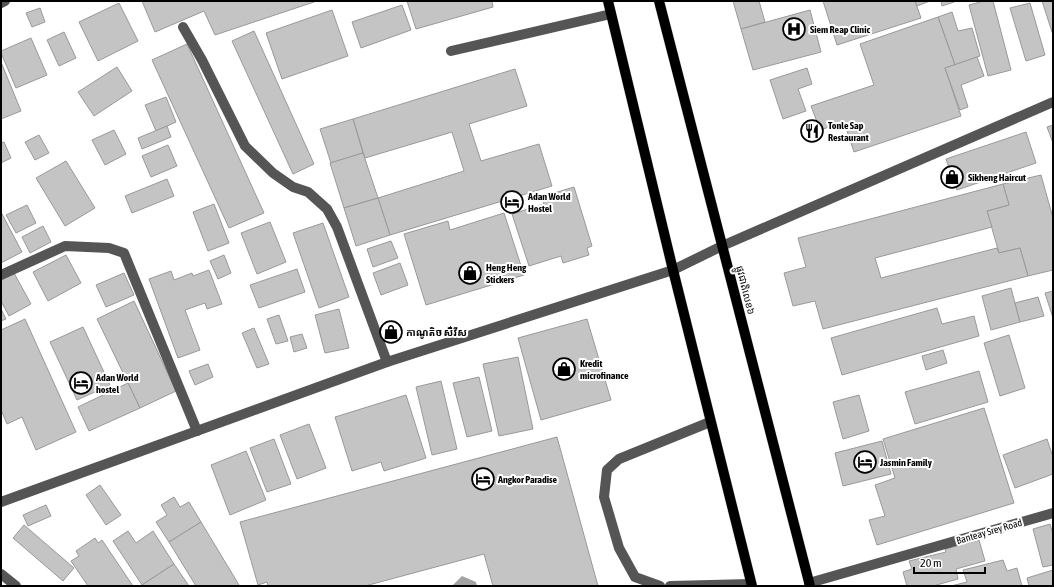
<svg xmlns="http://www.w3.org/2000/svg" width="1054" height="587" font-family="'Asap Condensed','Noto Sans Khmer',sans-serif">
  <style>
    .water { fill: #a3a3a3 }
    .building { fill: #c4c4c4; stroke: #999 }
    .lines { fill: none; stroke-linecap: round; stroke-linejoin: round }
    .major-casing { stroke: #dbdbdb; stroke-width: 11 }
    .minor { stroke: #555; stroke-width: 10 }
    .major { stroke: #000; stroke-width: 10 }
    .labels { text-anchor: middle; stroke-width: 4; stroke-linejoin: round; paint-order: stroke }
    .poi-label { font-size: 10px; font-weight: bold; fill: #000; stroke: #fff; text-anchor: start }
    .street-label { font-size: 10px; fill: #000; stroke: #fff }
  </style>
  <rect width="100%" height="100%" fill="#fff"/>
  <polygon class="water" points="462,576 476,582 477,586 452,586"/>
  <g class="building">
    <polygon points="142,1 317,1 215,35 204,11 155,32"/>
    <polygon points="407,1 492,1 493,7 416,29"/>
    <polygon points="733,1 759,1 765,22 741,29"/>
    <polygon points="823,1 915,1 921,18 837,45"/>
    <polygon points="915,1 930,1 917,6"/>
    <polygon points="941,1 957,1 942,6"/>
    <polygon points="984,1 993,1 1011,70 988,76 969,5"/>
    <polygon points="1042,1 1053,1 1053,35"/>
    <polygon points="119,3 138,41 98,61 79,22"/>
    <polygon points="1030,3 1045,55 1026,61 1010,8"/>
    <polygon points="402,5 411,30 361,48 352,22"/>
    <polygon points="40,8 45,22 32,27 26,13"/>
    <polygon points="332,10 348,56 282,79 266,33"/>
    <polygon points="810,10 821,52 753,70 741,29"/>
    <polygon points="952,12 958,31 972,28 980,56 955,65 938,17"/>
    <polygon points="938,17 955,65 945,68 961,116 854,152 844,122 820,130 811,106 874,85 860,44"/>
    <polygon points="254,31 314,164 293,174 232,41"/>
    <polygon points="64,32 76,58 59,66 47,40"/>
    <polygon points="31,38 47,75 16,88 1,53 1,51"/>
    <polygon points="187,44 264,213 229,228 152,60"/>
    <polygon points="977,57 984,76 961,85 968,107 960,110 945,68"/>
    <polygon points="1,62 21,111 1,119"/>
    <polygon points="117,67 132,91 94,116 78,92"/>
    <polygon points="807,68 812,84 798,89 806,111 783,119 770,80"/>
    <polygon points="515,69 527,106 469,124 481,161 539,144 552,186 390,235 378,198 464,171 452,132 365,158 353,119"/>
    <polygon points="166,97 176,122 156,131 145,105"/>
    <polygon points="353,119 363,153 331,163 320,129"/>
    <polygon points="1053,125 1053,143 1047,127"/>
    <polygon points="167,126 171,137 142,149 138,138"/>
    <polygon points="114,130 126,154 105,165 92,140"/>
    <polygon points="1026,132 1036,163 957,190 946,159"/>
    <polygon points="39,135 49,153 35,160 25,142"/>
    <polygon points="4,142 11,158 1,163 1,143"/>
    <polygon points="168,145 177,166 151,177 142,156"/>
    <polygon points="363,153 378,198 344,208 330,163"/>
    <polygon points="66,161 95,208 65,226 36,178"/>
    <polygon points="1041,175 1053,218 1053,270 1028,276 1020,248 999,253 987,211 1009,205 1003,184"/>
    <polygon points="167,179 174,196 132,213 125,196"/>
    <polygon points="1003,184 1009,205 987,211 992,227 875,258 881,278 997,248 999,253 1020,248 1028,276 823,329 815,301 793,306 784,273 806,267 798,238"/>
    <polygon points="574,187 592,246 587,248 589,255 563,263 561,256 529,266 512,214 544,204 541,197"/>
    <polygon points="378,198 390,235 356,246 344,208"/>
    <polygon points="214,204 229,243 208,251 193,212"/>
    <polygon points="27,205 36,223 16,233 6,215"/>
    <polygon points="1,212 22,252 1,263"/>
    <polygon points="504,213 524,275 426,305 404,234 448,221 450,230"/>
    <polygon points="270,222 286,262 257,274 241,233"/>
    <polygon points="323,223 349,297 319,308 293,233"/>
    <polygon points="43,226 51,242 30,253 22,237"/>
    <polygon points="391,241 398,258 373,267 367,249"/>
    <polygon points="66,255 81,283 48,301 33,272"/>
    <polygon points="224,255 231,273 218,279 210,261"/>
    <polygon points="400,263 408,285 381,295 373,273"/>
    <polygon points="297,269 305,292 259,308 250,285"/>
    <polygon points="209,270 222,304 207,309 205,303 185,310 200,350 178,358 149,279 171,271 174,280 192,273 193,276"/>
    <polygon points="14,273 31,304 9,316 1,301 1,280"/>
    <polygon points="124,273 134,295 106,307 96,285"/>
    <polygon points="1011,288 1020,322 991,330 982,296"/>
    <polygon points="1053,291 1053,318 1045,293"/>
    <polygon points="1038,297 1044,316 1020,322 1015,303"/>
    <polygon points="134,301 176,391 140,408 97,319"/>
    <polygon points="937,308 942,324 974,316 979,336 842,375 831,338"/>
    <polygon points="1,309 6,319 1,321"/>
    <polygon points="339,309 349,348 325,353 315,315"/>
    <polygon points="279,315 288,341 276,344 267,319"/>
    <polygon points="25,319 76,432 36,450 22,417 7,424 1,410 1,330"/>
    <polygon points="587,319 611,400 541,420 518,338"/>
    <polygon points="83,327 110,385 77,400 50,342"/>
    <polygon points="254,328 269,364 257,368 242,333"/>
    <polygon points="302,334 307,348 294,352 290,337"/>
    <polygon points="1009,335 1025,388 1000,396 984,343"/>
    <polygon points="943,350 947,363 926,370 922,356"/>
    <polygon points="518,357 533,429 499,436 483,364"/>
    <polygon points="208,364 213,377 195,385 189,371"/>
    <polygon points="979,371 988,402 915,424 905,392"/>
    <polygon points="479,377 492,431 467,437 453,383"/>
    <polygon points="441,381 457,449 432,455 416,387"/>
    <polygon points="128,383 140,408 89,431 78,407"/>
    <polygon points="406,395 426,458 384,471 381,462 352,471 335,417"/>
    <polygon points="859,395 869,431 843,439 833,402"/>
    <polygon points="984,408 1014,503 877,545 869,520 885,516 875,485 895,478 883,439"/>
    <polygon points="309,424 326,468 297,479 280,435"/>
    <polygon points="557,437 598,586 493,586 484,554 365,586 268,586 267,582 258,585 240,522"/>
    <polygon points="274,439 291,484 267,492 250,448"/>
    <polygon points="1047,439 1053,457 1053,474 1015,488 1003,455"/>
    <polygon points="882,441 891,474 843,486 835,453"/>
    <polygon points="246,451 266,500 230,515 211,465"/>
    <polygon points="100,485 121,515 106,525 86,495"/>
    <polygon points="174,497 180,507 189,502 201,522 169,542 156,522 167,515 161,505"/>
    <polygon points="46,505 51,516 28,526 23,515"/>
    <polygon points="201,522 239,585 237,586 196,586 169,542"/>
    <polygon points="1050,524 1053,534 1053,565 1043,567 1033,529"/>
    <polygon points="24,525 74,568 63,581 13,538"/>
    <polygon points="128,531 136,543 153,531 174,564 142,585 113,541"/>
    <polygon points="95,538 98,543 102,540 133,586 88,586 71,561 79,556 76,551"/>
    <polygon points="979,540 985,561 956,569 958,579 933,586 907,586 903,572 912,569 909,561 946,552 945,549"/>
    <polygon points="1003,560 1007,571 1017,568 1022,586 951,586 967,582 963,570"/>
    <polygon points="174,564 189,586 143,586 142,585"/>
    <polygon points="1053,570 1053,586 1029,586 1027,578"/>
  </g>
  <g class="lines">
    <g class="major-casing">
      <g id="major">
        <polyline points="608,1 673,270 752,586"/>
        <polyline points="659,1 810,586"/>
      </g>
    </g>
    <g class="minor">
      <polyline points="1,3 5,1"/>
      <polyline points="183,27 202,60 245,146 273,173 293,187 308,192 327,209 337,227 387,362"/>
      <polyline points="451,51 611,14"/>
      <polyline points="1,275 65,246 109,248 124,253 197,431"/>
      <polyline points="1,502 387,362 673,270 722,246 1053,102"/>
      <polyline points="1,574 16,586"/>
      <polyline points="809,583 1053,513"/>
      <polyline points="660,586 635,577 619,548 604,497 607,470 619,459 710,422"/>
      <polyline points="670,586 751,584"/>
    </g>
    <use href="#major" class="major"/>
  </g>
  <defs>
    <g id="hospital-ring" transform="scale(1.15)"><circle r="9.5" fill="#fff" stroke="#000" stroke-width="1.5"/><path d="M-5-5h3v3.5h4V-5h3V5h-3V1.5h-4V5h-3Z" fill="#000"/></g>
    <g id="restaurant-ring" transform="scale(1.15)"><circle r="9.5" fill="#fff" stroke="#000" stroke-width="1.5"/><path d="M-5-6h1v4h1v-4h1v4h1v-4h1v5L-1.5 .5V6h-2V.5L-5-1ZM5-6V6H3V1.5H1.5Q1.5-4 5-6Z" fill="#000"/></g>
    <g id="shop-ring" transform="scale(1.15)"><circle r="9.5" fill="#fff" stroke="#000" stroke-width="1.5"/><path d="M-5-2.5h2.3a2.7 3.5 0 0 1 5.4 0H5L5.5 6h-11ZM-1.5-2.5h3a1.5 2.3 0 0 0-3 0Z" fill="#000"/></g>
    <g id="hotel-ring" transform="scale(1.15)"><circle r="9.5" fill="#fff" stroke="#000" stroke-width="1.5"/><path d="M-6-4.5h1.5V1H6V5H4.5V3h-9V5H-6ZM-4 0a1.8 1.8 0 1 1 3.6 0ZM.5 0V-2.5h3Q6-2.5 6 0Z" fill="#000"/></g>
  </defs>
  <g fill-rule="evenodd">
    <use href="#hospital-ring" x="794" y="29"/>
    <use href="#restaurant-ring" x="812" y="131"/>
    <use href="#shop-ring" x="952" y="177"/>
    <use href="#hotel-ring" x="512" y="202"/>
    <use href="#shop-ring" x="470" y="273"/>
    <use href="#shop-ring" x="391" y="332"/>
    <use href="#shop-ring" x="564" y="369"/>
    <use href="#hotel-ring" x="81" y="383"/>
    <use href="#hotel-ring" x="865" y="462"/>
    <use href="#hotel-ring" x="483" y="479"/>
  </g>
  <g class="labels">
    <g class="poi-label">
      <text x="810" y="33">Siem Reap Clinic</text>
      <text x="828" y="129">Tonle Sap<tspan x="828" dy="12">Restaurant</tspan></text>
      <text x="968" y="181">Sikheng Haircut</text>
      <text x="528" y="200">Adan World<tspan x="528" dy="12">Hostel</tspan></text>
      <text x="486" y="271">Heng Heng<tspan x="486" dy="12">Stickers</tspan></text>
      <text x="406" y="336">កាណូតិច សឺវីស</text>
      <text x="580" y="367">Kredit<tspan x="580" dy="12">microfinance</tspan></text>
      <text x="96" y="381">Adan World<tspan x="96" dy="12">hostel</tspan></text>
      <text x="880" y="466">Jasmin Family</text>
      <text x="498" y="483">Angkor Paradise</text>
    </g>
    <g class="street-label">
      <text transform="translate(746 290) rotate(76)" y="4">ផ្លូវជាតិលេខ៦</text>
      <text transform="translate(989 531) rotate(-16)" y="4">Banteay Srey Road</text>
    </g>
  </g>
  <rect width="1054" height="587" fill="none" stroke="#000000" stroke-width="4"/>
  <path d="M914 567v6h71v-6" fill="none" stroke="#000000" stroke-width="2"/>
  <text x="920" y="567" font-size="12" fill="#000000" stroke="#ffffff" stroke-width="3" paint-order="stroke">20 m</text>
</svg>
